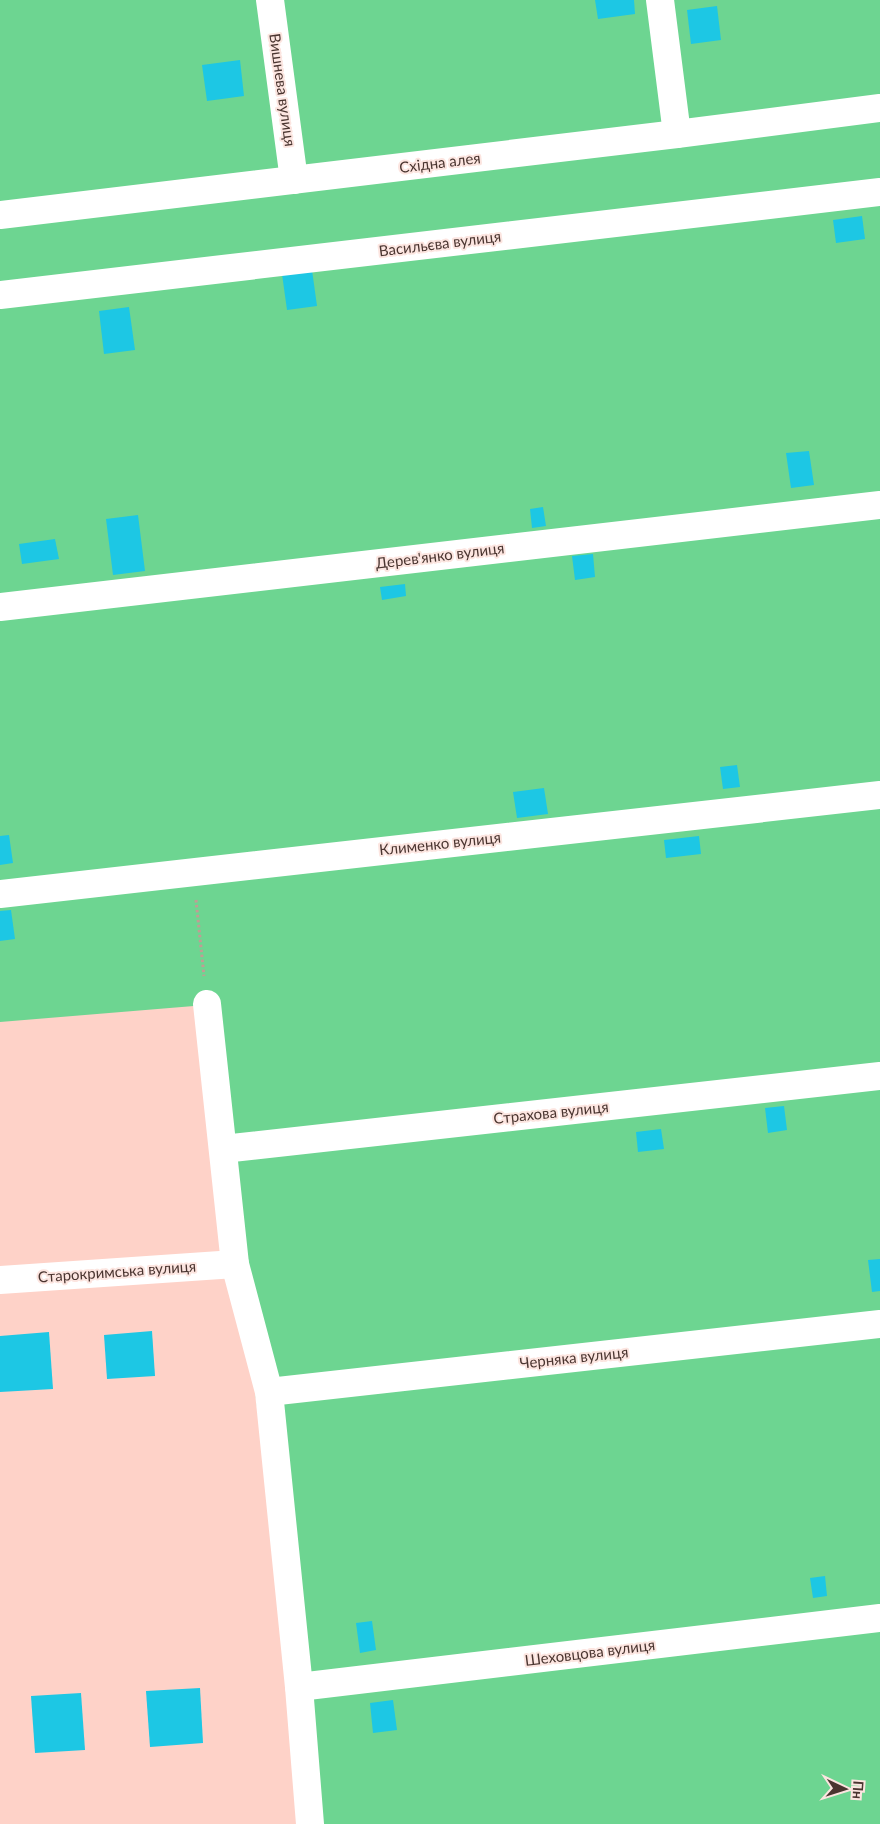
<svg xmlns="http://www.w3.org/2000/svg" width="880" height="1824" font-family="Lato,sans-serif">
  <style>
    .green { fill: #6dd591 }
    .building { fill: #1dc7e4 }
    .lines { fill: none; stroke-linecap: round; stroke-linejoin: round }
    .path { stroke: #c19d94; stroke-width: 3; stroke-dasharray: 2.5 2.5; stroke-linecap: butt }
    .minor { stroke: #fff; stroke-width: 28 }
    .labels { text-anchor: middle; stroke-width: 4; stroke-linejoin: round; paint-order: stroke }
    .street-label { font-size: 15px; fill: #4a3530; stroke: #fce5e0 }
  </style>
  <rect width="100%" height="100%" fill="#fed2c8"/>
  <polygon class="green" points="0,0 880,0 880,1824 310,1824 206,1005 0,1022"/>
  <g class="building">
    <polygon points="595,0 634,0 635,14 598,19"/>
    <polygon points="717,6 721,40 691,44 687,10"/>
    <polygon points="240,60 244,96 207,101 202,65"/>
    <polygon points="862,216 865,239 836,243 833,220"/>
    <polygon points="312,270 317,306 287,310 282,274"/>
    <polygon points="129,307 135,350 104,354 99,311"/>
    <polygon points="809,451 814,485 791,488 786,453"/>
    <polygon points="543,507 546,526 532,528 530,509"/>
    <polygon points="138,515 145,571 113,575 106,519"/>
    <polygon points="55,539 59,559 22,564 19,544"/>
    <polygon points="593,554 595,577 575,580 572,556"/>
    <polygon points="405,584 406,596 382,600 380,587"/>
    <polygon points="737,765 740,787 723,789 720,767"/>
    <polygon points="544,788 548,814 517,818 513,792"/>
    <polygon points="9,835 13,863 0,865 0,836"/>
    <polygon points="699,836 701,854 666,858 664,840"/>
    <polygon points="11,910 15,939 0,941 0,911"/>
    <polygon points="784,1106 787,1130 768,1133 765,1108"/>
    <polygon points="661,1129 664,1149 638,1152 636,1132"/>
    <polygon points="880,1259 880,1291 872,1292 868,1260"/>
    <polygon points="152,1331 155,1376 107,1379 104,1335"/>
    <polygon points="49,1332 53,1389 0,1392 0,1336"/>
    <polygon points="825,1576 827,1596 813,1598 810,1578"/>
    <polygon points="372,1621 376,1650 360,1653 356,1623"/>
    <polygon points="200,1688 203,1743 150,1747 146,1691"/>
    <polygon points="81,1693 85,1750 35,1753 31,1696"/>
    <polygon points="393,1700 397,1730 373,1733 370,1703"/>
  </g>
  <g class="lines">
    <polyline class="path" points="196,900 204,976"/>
    <g class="minor">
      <polyline points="270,0 294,180"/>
      <polyline points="660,0 677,134"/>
      <polyline points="0,215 677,134 880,108"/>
      <polyline points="0,295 880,192"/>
      <polyline points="0,607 880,505"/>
      <polyline points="0,894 880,795"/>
      <polyline points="207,1004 235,1264 269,1392 299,1687 310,1824"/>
      <polyline points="223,1149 880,1076"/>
      <polyline points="0,1280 235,1264"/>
      <polyline points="269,1392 880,1324"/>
      <polyline points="299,1687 880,1618"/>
    </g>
  </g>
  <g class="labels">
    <g class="street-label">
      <text transform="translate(282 90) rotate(82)" y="5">Вишнева вулиця</text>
      <text transform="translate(440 163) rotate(-7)" y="5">Східна алея</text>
      <text transform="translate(440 244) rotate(-7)" y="5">Васильєва вулиця</text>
      <text transform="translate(440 556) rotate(-7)" y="5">Дерев'янко вулиця</text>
      <text transform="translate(440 844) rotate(-6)" y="5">Клименко вулиця</text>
      <text transform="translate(551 1113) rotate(-6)" y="5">Страхова вулиця</text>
      <text transform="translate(117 1272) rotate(-4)" y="5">Старокримська вулиця</text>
      <text transform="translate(574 1358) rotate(-6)" y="5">Черняка вулиця</text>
      <text transform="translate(590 1653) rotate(-7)" y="5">Шеховцова вулиця</text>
    </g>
  </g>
  <g transform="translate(845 1789) rotate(94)" stroke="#fce5e0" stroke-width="4" paint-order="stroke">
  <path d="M0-4L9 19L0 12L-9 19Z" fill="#4a3530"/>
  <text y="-8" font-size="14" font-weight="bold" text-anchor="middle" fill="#4a3530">Пн</text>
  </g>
</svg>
